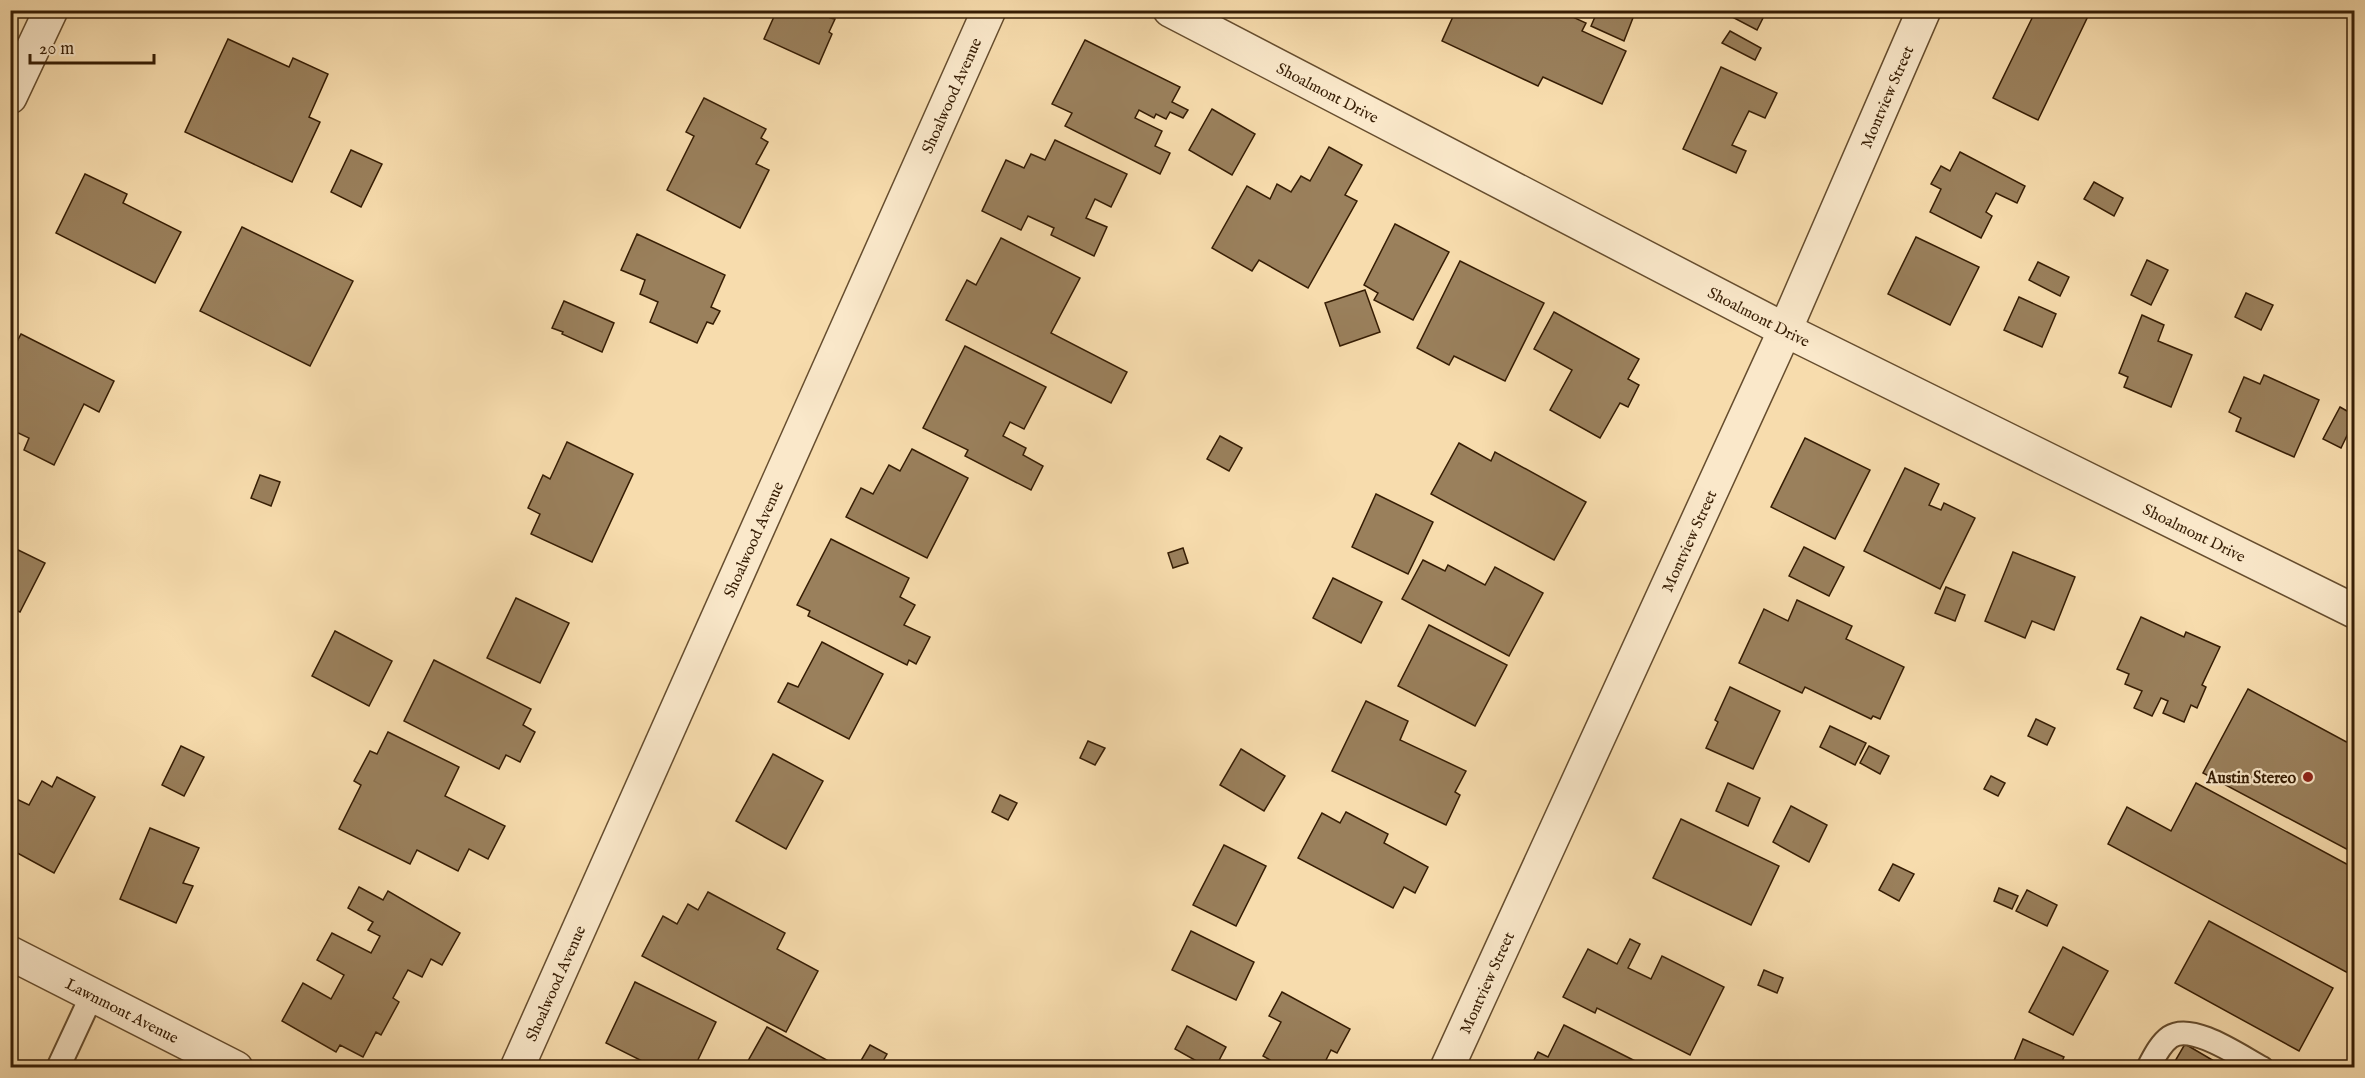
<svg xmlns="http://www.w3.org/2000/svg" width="2365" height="1078" font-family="'IM FELL English',serif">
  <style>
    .building { fill: #9a805c; stroke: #361d04; stroke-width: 1.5 }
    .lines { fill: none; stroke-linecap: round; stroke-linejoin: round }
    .service-casing { stroke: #664d2e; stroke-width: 26 }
    .minor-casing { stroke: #664d2e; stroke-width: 36 }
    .service { stroke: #fae8ca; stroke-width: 22 }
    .minor { stroke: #fae8ca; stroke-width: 33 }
    .poi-dot { fill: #8f2418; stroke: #fae8ca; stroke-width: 2 }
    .labels { text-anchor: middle; stroke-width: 4.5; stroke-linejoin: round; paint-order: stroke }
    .street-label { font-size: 16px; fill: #361d04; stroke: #fae8ca }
    .poi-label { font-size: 16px; font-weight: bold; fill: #361d04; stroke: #fae8ca; text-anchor: end }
  </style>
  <rect width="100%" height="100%" fill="#f7dcad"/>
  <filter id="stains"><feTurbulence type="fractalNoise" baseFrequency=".00333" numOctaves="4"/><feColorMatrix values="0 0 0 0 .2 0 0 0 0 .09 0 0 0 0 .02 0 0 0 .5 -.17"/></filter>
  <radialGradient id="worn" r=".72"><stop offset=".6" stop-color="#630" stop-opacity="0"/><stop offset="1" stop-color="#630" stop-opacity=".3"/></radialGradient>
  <g class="building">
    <polygon points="777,10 833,10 830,18 835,19 829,32 832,34 819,64 764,39"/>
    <polygon points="1456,10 1568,10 1566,14 1586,23 1582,31 1626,51 1602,104 1543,77 1538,86 1442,41"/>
    <polygon points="1598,10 1636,10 1624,41 1591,26"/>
    <polygon points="1719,10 1767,10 1757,30"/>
    <polygon points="2036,10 2091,10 2038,120 1993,98"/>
    <polygon points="1730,31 1761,48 1755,60 1722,43"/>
    <polygon points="228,39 289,67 293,58 328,74 309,117 320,122 292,182 185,132"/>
    <polygon points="1085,40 1180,87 1172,102 1188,110 1183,118 1170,112 1166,119 1156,114 1154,118 1139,110 1135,118 1162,131 1155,146 1170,153 1160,174 1065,126 1072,113 1052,104"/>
    <polygon points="1721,67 1777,93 1765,118 1749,111 1732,145 1746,151 1736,173 1683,149"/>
    <polygon points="704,98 766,129 761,138 768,142 756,164 769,170 740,228 667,190 694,136 686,132"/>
    <polygon points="1212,109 1255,134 1232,175 1189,150"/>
    <polygon points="1055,140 1127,174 1111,207 1095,199 1086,218 1107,227 1094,256 1051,235 1054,228 1028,216 1021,230 982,211 1006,160 1024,168 1031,154 1045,160"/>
    <polygon points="1329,147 1362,165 1345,195 1357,201 1308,288 1259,260 1252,271 1212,248 1247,186 1270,199 1277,184 1291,192 1301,176 1310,181"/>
    <polygon points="351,150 382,164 361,207 331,192"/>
    <polygon points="1960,152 2025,186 2017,203 1996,193 1986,212 1992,216 1981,238 1930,212 1941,189 1931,184 1941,166 1950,171"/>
    <polygon points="85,174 127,194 123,203 181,232 155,283 56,233"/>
    <polygon points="2094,182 2123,198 2114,216 2084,199"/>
    <polygon points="1395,224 1449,252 1413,320 1374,300 1378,293 1364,285"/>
    <polygon points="242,227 353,281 310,366 200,311"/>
    <polygon points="637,234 725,275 711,307 720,311 713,324 707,322 697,343 650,322 658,302 640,294 645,280 621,270"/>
    <polygon points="1916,237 1979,267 1950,325 1888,294"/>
    <polygon points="1001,238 1080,278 1051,333 1127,372 1111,403 946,320 967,280 976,285"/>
    <polygon points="2147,260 2168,270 2151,305 2131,295"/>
    <polygon points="1460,261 1544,303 1505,381 1454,356 1449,365 1417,348"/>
    <polygon points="2038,262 2069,277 2060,296 2029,280"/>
    <polygon points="1365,290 1380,332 1340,346 1325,303"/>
    <polygon points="2246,293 2273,305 2261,330 2235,317"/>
    <polygon points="2019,297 2056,314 2042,347 2004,330"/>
    <polygon points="564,301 614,323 602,352 562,334 563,332 552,328"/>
    <polygon points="1554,312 1639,359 1628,379 1639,385 1628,407 1620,403 1600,438 1550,410 1572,370 1534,349"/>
    <polygon points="2142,315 2164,325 2158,341 2192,355 2171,407 2124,387 2128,377 2119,373"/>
    <polygon points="21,334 114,381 99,412 84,404 54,465 24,450 29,438 10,429 10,355"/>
    <polygon points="965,346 1046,387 1024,429 1010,422 1003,436 1026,448 1023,455 1043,466 1031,490 965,456 968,450 923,428"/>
    <polygon points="2264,375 2319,400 2294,457 2236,431 2241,418 2229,412 2244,377 2260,384"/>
    <polygon points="2340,407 2354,415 2354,421 2341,448 2323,439"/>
    <polygon points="1220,436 1242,448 1229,471 1207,459"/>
    <polygon points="1805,438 1870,470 1835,539 1771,507"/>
    <polygon points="567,442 633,474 592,562 531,534 540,514 528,508 543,475 550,479"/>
    <polygon points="1459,443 1491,461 1495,452 1586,502 1554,560 1431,494"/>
    <polygon points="912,449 968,478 927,558 846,517 861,488 873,494 889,465 900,471"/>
    <polygon points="1905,468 1939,484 1929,505 1941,510 1944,503 1975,518 1940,589 1864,551"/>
    <polygon points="260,475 280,482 271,506 251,498"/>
    <polygon points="1376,494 1433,522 1408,574 1352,547"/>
    <polygon points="831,539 909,578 900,597 915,605 904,625 930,637 916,664 909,660 907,665 808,616 810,611 797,605"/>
    <polygon points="10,546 45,563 20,612 12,608 10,611"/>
    <polygon points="1804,547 1844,567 1829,596 1789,576"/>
    <polygon points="1183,548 1188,563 1173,568 1168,553"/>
    <polygon points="2013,552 2075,577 2054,630 2032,621 2025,638 1985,621"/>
    <polygon points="1423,560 1445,571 1448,565 1485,585 1495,567 1543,593 1509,656 1402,599"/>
    <polygon points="1333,578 1382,602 1361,643 1313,618"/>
    <polygon points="1946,587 1965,595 1955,621 1935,613"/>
    <polygon points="516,598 569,623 540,683 487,658"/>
    <polygon points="1797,600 1852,626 1846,639 1904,667 1880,719 1873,716 1871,719 1805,687 1802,693 1739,663 1764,609 1788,621"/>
    <polygon points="2141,617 2184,637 2186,632 2220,647 2202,685 2206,687 2197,708 2191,705 2184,722 2163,713 2168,701 2161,698 2152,716 2134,708 2142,691 2125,684 2129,674 2117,669"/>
    <polygon points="1429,625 1507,665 1475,726 1398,686"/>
    <polygon points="335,631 392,661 369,706 312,676"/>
    <polygon points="822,642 883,674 849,739 778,702 788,683 798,687"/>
    <polygon points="434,660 531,709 523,725 535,732 520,762 506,755 499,769 404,721"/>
    <polygon points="1730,687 1780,711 1753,769 1706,748 1718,722 1715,720"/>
    <polygon points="2248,689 2354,746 2354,853 2203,773"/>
    <polygon points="1366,701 1408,721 1400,740 1466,771 1455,792 1460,795 1446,825 1332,771"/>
    <polygon points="2036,719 2055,728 2047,745 2028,736"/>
    <polygon points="1830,726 1866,743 1855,765 1820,747"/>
    <polygon points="388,732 459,767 445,796 505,826 488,859 469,849 458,871 417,850 410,864 339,829 361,785 354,781 370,751 377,754"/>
    <polygon points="1088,741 1105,748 1095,765 1080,758"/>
    <polygon points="181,746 204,757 184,796 162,785"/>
    <polygon points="1869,746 1889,756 1880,774 1860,763"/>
    <polygon points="1241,749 1285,776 1264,811 1220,785"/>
    <polygon points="773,754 823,781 786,849 736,821"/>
    <polygon points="1991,776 2005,783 1998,796 1984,789"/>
    <polygon points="57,777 95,797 54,873 10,849 10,796 29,805 42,781 52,787"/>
    <polygon points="1728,783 1760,798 1748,826 1716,811"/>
    <polygon points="2196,783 2354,868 2354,960 2348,973 2108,844 2127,807 2171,831"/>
    <polygon points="1000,795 1017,803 1008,820 992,812"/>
    <polygon points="1791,806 1827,825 1809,862 1773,842"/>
    <polygon points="1346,812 1388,834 1384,843 1428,867 1415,893 1404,887 1393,908 1298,858 1322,813 1340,823"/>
    <polygon points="1681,819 1779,866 1751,925 1653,878"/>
    <polygon points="150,828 199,848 183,883 193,886 176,923 120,899"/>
    <polygon points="1224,845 1266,866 1236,926 1193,905"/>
    <polygon points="1893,864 1914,874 1899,901 1879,890"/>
    <polygon points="359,887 383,900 388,891 460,933 442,965 431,959 422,977 408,970 393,998 399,1002 381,1035 376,1032 363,1057 340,1045 336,1052 282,1021 303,983 331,999 344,975 317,960 332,933 371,953 380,936 368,930 373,922 348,908"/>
    <polygon points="1999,888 2018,896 2012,909 1994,901"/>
    <polygon points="2027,890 2057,905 2047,926 2016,911"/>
    <polygon points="708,892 785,933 777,949 818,971 786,1032 642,956 663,916 677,924 688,904 698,910"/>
    <polygon points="2209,921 2333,988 2299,1051 2175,983"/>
    <polygon points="1191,931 1254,962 1236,1000 1172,970"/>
    <polygon points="1630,939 1640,944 1628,968 1651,979 1662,956 1724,987 1690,1055 1597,1008 1595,1013 1563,997 1588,949 1617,964"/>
    <polygon points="2063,947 2108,971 2073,1035 2029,1012"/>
    <polygon points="1764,970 1783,978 1777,993 1758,985"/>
    <polygon points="635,982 716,1022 694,1068 656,1068 606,1043"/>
    <polygon points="1282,992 1350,1029 1337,1053 1331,1050 1322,1068 1284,1068 1263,1056 1281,1022 1269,1016"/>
    <polygon points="1564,1025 1649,1068 1530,1068 1538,1052 1548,1057"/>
    <polygon points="1187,1026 1226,1047 1215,1068 1209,1068 1175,1049"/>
    <polygon points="767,1027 834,1064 832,1068 744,1068"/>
    <polygon points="2023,1039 2064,1057 2059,1068 2011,1068"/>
    <polygon points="2185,1044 2226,1068 2171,1068"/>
    <polygon points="870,1045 887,1054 879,1068 865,1068 859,1064"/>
  </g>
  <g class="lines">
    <g class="service-casing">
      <g id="service">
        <polyline points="58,1068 92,995"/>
        <path d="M2148,1068C2154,1057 2160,1044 2170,1037C2192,1022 2241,1057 2262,1068"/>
      </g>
    </g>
    <g class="minor-casing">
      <g id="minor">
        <path id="s1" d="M1170,10L1785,330L2354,611"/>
        <polyline points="10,97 51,10"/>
        <path id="s2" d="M10,953L236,1068"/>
        <path id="s3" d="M517,1068L989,10"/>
        <path id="s4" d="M1447,1068L1785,330L1924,10"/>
      </g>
    </g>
    <use href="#service" class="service"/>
    <use href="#minor" class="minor"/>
  </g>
  <circle class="poi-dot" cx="2308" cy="777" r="6"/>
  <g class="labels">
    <g class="street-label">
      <text dy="6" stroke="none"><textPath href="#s1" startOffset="178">Shoalmont Drive</textPath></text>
      <text dy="6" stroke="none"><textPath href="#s3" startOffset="1065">Shoalwood Avenue</textPath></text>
      <text dy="6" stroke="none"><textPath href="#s4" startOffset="1066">Montview Street</textPath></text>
      <text dy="6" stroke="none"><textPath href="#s1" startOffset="664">Shoalmont Drive</textPath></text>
      <text dy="6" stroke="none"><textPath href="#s1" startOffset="1150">Shoalmont Drive</textPath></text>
      <text dy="6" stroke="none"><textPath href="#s3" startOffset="579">Shoalwood Avenue</textPath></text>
      <text dy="6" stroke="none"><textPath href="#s4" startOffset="580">Montview Street</textPath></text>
      <text dy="6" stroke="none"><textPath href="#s4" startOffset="94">Montview Street</textPath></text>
      <text dy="6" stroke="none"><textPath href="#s3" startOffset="93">Shoalwood Avenue</textPath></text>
      <text dy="6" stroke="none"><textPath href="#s2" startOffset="126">Lawnmont Avenue</textPath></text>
    </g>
    <g class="poi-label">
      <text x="2296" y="783">Austin Stereo</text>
    </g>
  </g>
  <rect width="2365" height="1078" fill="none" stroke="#f7dcad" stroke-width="36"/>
  <rect x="12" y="12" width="2341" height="1054" fill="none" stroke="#361d04" stroke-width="3"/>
  <rect x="18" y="18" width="2329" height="1042" fill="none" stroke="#361d04" stroke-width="1.5"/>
  <path d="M30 54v9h124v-9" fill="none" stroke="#361d04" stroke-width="3"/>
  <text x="39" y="54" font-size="18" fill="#361d04" stroke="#fae8ca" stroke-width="4.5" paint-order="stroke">20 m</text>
  <rect width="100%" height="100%" filter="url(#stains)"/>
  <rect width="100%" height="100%" fill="url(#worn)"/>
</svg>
